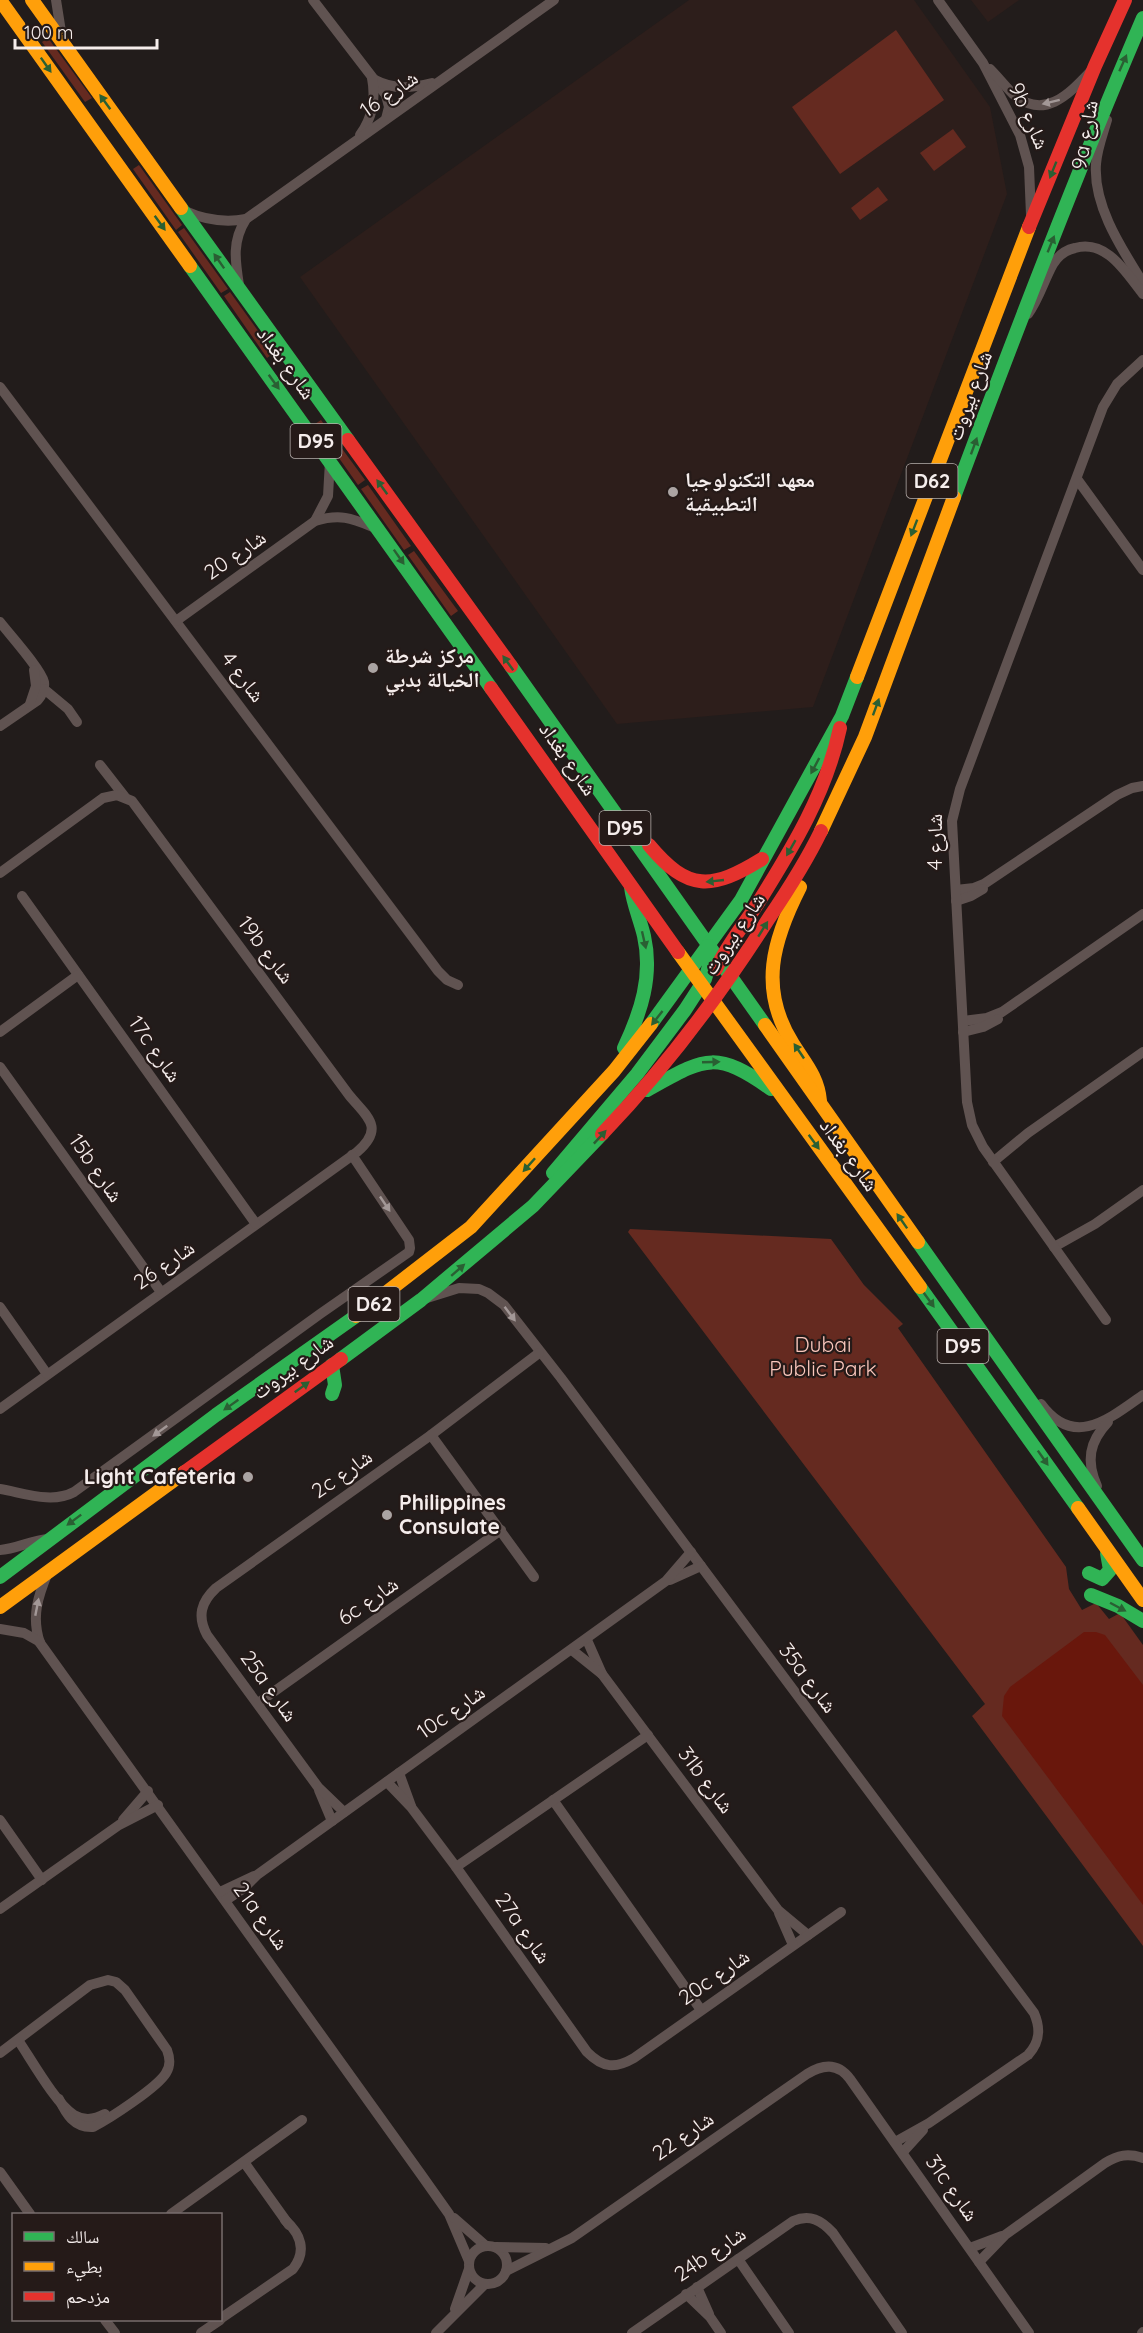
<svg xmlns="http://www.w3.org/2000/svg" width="1143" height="2333" font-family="Quicksand,'Noto Naskh Arabic',sans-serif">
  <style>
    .built { fill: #2d1e1b }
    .green { fill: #652a20 }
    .water { fill: #69170c }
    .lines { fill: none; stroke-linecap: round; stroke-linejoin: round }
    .street { stroke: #605351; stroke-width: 10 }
    .fast { stroke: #30b455; stroke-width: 14 }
    .slow { stroke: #ff9f0a; stroke-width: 14 }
    .jam { stroke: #e5322d; stroke-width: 14 }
    .oneway { fill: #2a5f33 }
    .oneway2 { fill: #a39897 }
    .poi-dot { fill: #aba4a3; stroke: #251a18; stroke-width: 2 }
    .labels { text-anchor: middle; stroke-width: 4.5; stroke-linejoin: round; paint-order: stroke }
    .shield { fill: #251a18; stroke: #b7aeac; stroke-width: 1.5 }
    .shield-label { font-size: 20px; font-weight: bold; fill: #f5edec }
    .street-label { font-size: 21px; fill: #f5edec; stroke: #251a18 }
    .poi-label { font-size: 21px; font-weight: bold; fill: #f5edec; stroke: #251a18; text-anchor: start }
    .park-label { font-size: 21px; fill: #fbc7bc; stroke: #251a18 }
  </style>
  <rect width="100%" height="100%" fill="#221c1b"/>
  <g class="built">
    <polygon points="689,0 914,0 990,107 1007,194 813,707 617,724 300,277"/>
    <polygon points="971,0 1019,0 988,22"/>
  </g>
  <g class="green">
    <polygon points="896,30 944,100 840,174 792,107"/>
    <polygon points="48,38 92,98 85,102 42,42"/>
    <polygon points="953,129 966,147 934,171 920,153"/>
    <polygon points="139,165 182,225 176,230 133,169"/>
    <polygon points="878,187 888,200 860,220 851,208"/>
    <polygon points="184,228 228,289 221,293 178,232"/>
    <polygon points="230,292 274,353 267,358 224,296"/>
    <polygon points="321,420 365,480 358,485 315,424"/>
    <polygon points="368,485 411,546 404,550 361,489"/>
    <polygon points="414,551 458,611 451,616 408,555"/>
    <polygon points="630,1229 831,1239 864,1285 903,1324 898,1328 1066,1567 1069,1589 1082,1610 1096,1603 1109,1619 1120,1613 1143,1645 1143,1946 972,1716 985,1704 628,1232"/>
  </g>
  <polygon class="water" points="1084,1632 1096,1632 1105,1635 1143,1685 1143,1905 1002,1716 1004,1696 1010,1687"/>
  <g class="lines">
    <g class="street">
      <polyline points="56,0 62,38"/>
      <polyline points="313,0 386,95 389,107 386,119"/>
      <polyline points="938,0 983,63 1020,135 1029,167 1031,215"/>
      <path d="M990,69C998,77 1005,86 1013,94C1044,121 1069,94 1090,72"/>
      <path d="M375,80C394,90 412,88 432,83"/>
      <path d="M1107,120C1103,134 1097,149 1096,164C1093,206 1122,249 1143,283"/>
      <path d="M360,135C373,117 376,99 372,78"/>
      <path d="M185,211C205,220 224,223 246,219"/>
      <path d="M239,285C235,260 232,241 246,219L554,0"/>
      <path d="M1028,314C1039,299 1044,280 1053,264C1058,256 1066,250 1075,248C1107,239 1126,273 1143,294"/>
      <polyline points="0,387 438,971 447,980 458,985"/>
      <polyline points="1077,479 1143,570"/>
      <polyline points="315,521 328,496 330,461"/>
      <path d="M176,621L315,521C342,513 353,519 378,529"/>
      <path d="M0,622C10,635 41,669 44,682C45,689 42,695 38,700L0,726"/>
      <polyline points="44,689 68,709 77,722"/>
      <polyline points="30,704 36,686 34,670"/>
      <polyline points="100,765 125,797"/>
      <path d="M0,873L103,798L117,795L132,801L349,1095C366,1116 386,1127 357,1152L0,1409"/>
      <polyline points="956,890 974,888 984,884 1117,795 1132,788 1143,786"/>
      <polyline points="22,896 256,1224"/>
      <polyline points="956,901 971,896 983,889"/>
      <polyline points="963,1021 987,1018 1002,1012 1143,914"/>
      <polyline points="0,1032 78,975"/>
      <polyline points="963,1032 983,1027 998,1019"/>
      <polyline points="0,1067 161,1292"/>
      <polyline points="993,1162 1028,1133 1143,1052"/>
      <polyline points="1054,1247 1095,1224 1143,1190"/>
      <path d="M427,1298L459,1288L479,1289L488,1293L504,1305L561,1378L1034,2013C1041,2029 1040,2042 1028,2055L929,2123L895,2142"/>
      <polyline points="0,1307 47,1374"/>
      <polyline points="1106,1320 983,1147 972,1125 967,1102 952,821 960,789 1103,407 1117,384 1143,360"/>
      <path d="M1041,1404C1074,1449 1109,1419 1143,1395"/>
      <polyline points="431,1435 534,1577"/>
      <path d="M1097,1486C1086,1461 1089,1442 1108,1422"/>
      <path d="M0,1489C24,1493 52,1504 74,1492L320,1314L409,1252L410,1248L409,1240L352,1155"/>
      <path d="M0,1550C17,1549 31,1540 49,1539"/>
      <path d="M48,1572C38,1596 31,1617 40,1643L420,2173L449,2214L469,2261"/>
      <polyline points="670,1580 701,1566"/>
      <polyline points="0,1629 24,1633 40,1642"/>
      <polyline points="587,1640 602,1674 778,1910 808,1935"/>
      <polyline points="572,1650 602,1674"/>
      <polyline points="258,1703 501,1530"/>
      <polyline points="399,1773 411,1806"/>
      <path d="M387,1782L411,1807L456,1867L587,2052C603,2068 615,2069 634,2058L841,1912"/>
      <polyline points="319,1790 332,1821"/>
      <polyline points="553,1800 701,2010"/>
      <path d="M344,1812L318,1787L207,1635C197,1616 201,1602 216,1588L431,1435L539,1353"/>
      <polyline points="0,1820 42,1880"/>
      <polyline points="123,1820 148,1791"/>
      <polyline points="456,1867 648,1735"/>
      <polyline points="220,1892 254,1876"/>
      <polyline points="226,1900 244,1888 257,1875 666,1581 691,1552"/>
      <polyline points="0,1909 119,1825 158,1805"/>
      <polyline points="779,1913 793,1945"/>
      <path d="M18,2040C31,2059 56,2104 74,2115C84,2121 94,2120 105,2114"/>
      <path d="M0,2053L90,1985L108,1980L116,1982L125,1990L167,2050C170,2058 171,2065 166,2073C158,2087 109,2119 93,2127C74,2128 66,2114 59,2099"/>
      <polyline points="903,2152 923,2130"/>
      <polyline points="244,2162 289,2225"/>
      <polyline points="0,2172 30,2214"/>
      <polyline points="171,2214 302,2120"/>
      <polyline points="454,2218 486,2246"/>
      <circle cx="488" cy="2265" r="19"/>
      <polyline points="496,2247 546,2248"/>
      <polyline points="970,2248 1002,2236"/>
      <polyline points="738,2259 789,2333"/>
      <path d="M979,2262L1005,2235L1105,2163C1118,2155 1128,2153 1143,2158"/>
      <path d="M506,2271L572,2238L807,2074C823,2064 838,2063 850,2079L1029,2333"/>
      <polyline points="697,2287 709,2314"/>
      <polyline points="686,2294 710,2317 721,2333"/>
      <polyline points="455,2309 469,2269"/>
      <path d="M220,2319L293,2269C307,2251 301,2234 285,2220"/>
      <polyline points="105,2320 115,2333"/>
      <polyline points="201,2333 220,2320"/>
      <polyline points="436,2333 485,2284"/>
      <path d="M632,2333L793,2221C810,2214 821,2220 833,2233L902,2333"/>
      <polyline points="1142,2333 1143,2332"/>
    </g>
    <g class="fast">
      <polyline points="181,208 348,440"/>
      <polyline points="190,266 491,688"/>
      <path d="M954,497C1014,336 1075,176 1143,18"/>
      <polyline points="511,666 765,1025"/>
      <polyline points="651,1024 741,900 842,716 857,677"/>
      <path d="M624,1048C641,1012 653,976 644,936C640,919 633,904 631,887"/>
      <path d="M647,1090C705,1058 714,1049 771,1089"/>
      <polyline points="553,1173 637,1074 685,1010 705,979 709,966 709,946"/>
      <polyline points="918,1242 1143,1560"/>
      <polyline points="920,1287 1078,1508"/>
      <polyline points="341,1359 421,1300 533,1206 602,1134"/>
      <polyline points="332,1365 335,1385 332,1394"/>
      <polyline points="1089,1573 1102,1579 1110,1570 1107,1553"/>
      <polyline points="0,1577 216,1415 356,1316"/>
      <polyline points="1091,1595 1118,1606 1143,1621"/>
    </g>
    <g class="slow">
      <polyline points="0,0 190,266"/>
      <polyline points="32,0 181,208"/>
      <polyline points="857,677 1029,227"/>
      <polyline points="821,831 865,737 954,497"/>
      <path d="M800,887C773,940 758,989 793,1044C805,1063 818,1077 820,1101"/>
      <polyline points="678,952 920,1287"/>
      <polyline points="765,1025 918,1242"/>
      <polyline points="356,1316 471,1227 614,1071 651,1024"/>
      <polyline points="1078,1508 1143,1600"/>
      <polyline points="0,1607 185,1472"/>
    </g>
    <g class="jam">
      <polyline points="1029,227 1095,66 1125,0"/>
      <polyline points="348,440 511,666"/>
      <polyline points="491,688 678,952"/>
      <path d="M649,845C688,892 712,890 762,859"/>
      <path d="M716,969C727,945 744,925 758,903C793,847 826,793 840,728"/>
      <path d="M602,1134C665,1068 720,995 769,918C788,890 806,862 821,831"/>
      <polyline points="185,1472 341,1359"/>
    </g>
  </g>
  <defs><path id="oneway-solid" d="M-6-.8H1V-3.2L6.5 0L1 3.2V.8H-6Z" transform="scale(1.5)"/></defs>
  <g class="oneway">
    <use href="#oneway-solid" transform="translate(1123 63) rotate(-66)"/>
    <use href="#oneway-solid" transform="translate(46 65) rotate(55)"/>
    <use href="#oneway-solid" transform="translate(105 102) rotate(-126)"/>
    <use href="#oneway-solid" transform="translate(1053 170) rotate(112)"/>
    <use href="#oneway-solid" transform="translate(160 223) rotate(54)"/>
    <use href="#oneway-solid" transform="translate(1051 244) rotate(-68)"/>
    <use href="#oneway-solid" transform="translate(219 261) rotate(-125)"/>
    <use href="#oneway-solid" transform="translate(274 382) rotate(54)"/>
    <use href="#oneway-solid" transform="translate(974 446) rotate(-70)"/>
    <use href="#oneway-solid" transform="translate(382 487) rotate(-126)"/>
    <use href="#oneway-solid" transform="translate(914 528) rotate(111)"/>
    <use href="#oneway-solid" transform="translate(399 557) rotate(55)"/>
    <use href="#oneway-solid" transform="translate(508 663) rotate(-126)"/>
    <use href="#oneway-solid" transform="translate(876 707) rotate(-70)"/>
    <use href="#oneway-solid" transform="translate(815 766) rotate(118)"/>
    <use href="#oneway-solid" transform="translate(791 848) rotate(120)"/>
    <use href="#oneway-solid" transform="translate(715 881) rotate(174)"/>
    <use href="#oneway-solid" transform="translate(763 929) rotate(-58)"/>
    <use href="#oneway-solid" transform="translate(644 940) rotate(77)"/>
    <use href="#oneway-solid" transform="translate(657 1018) rotate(128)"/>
    <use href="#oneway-solid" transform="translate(799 1051) rotate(-124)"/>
    <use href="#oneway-solid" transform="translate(711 1062) rotate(-2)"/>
    <use href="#oneway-solid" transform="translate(600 1137) rotate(-47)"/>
    <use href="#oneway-solid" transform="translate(814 1142) rotate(54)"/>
    <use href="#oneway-solid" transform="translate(529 1165) rotate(132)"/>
    <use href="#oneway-solid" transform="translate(902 1221) rotate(-125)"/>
    <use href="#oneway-solid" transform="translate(458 1270) rotate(-41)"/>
    <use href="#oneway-solid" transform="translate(929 1300) rotate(54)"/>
    <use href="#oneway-solid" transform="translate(302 1387) rotate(-36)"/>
    <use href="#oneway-solid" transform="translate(231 1405) rotate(145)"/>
    <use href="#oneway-solid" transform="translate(1043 1458) rotate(55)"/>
    <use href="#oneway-solid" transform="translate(74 1520) rotate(143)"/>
    <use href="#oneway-solid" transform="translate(1118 1607) rotate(28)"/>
  </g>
  <g class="oneway2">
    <use href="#oneway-solid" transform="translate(1051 102) rotate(166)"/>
    <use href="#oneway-solid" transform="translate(385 1204) rotate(56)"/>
    <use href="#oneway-solid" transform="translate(510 1314) rotate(53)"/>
    <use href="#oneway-solid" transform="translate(160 1431) rotate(144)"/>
    <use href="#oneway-solid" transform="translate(37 1607) rotate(-79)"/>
  </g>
  <g class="poi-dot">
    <circle cx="673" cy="492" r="6"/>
    <circle cx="373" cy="668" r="6"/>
    <circle cx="248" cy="1477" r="6"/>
    <circle cx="387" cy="1515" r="6"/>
  </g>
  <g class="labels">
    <g class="shield">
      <rect x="290.5" y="424" width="51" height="34" rx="4.5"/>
      <rect x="906.5" y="464" width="51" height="34" rx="4.5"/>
      <rect x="599.5" y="811" width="51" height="34" rx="4.5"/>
      <rect x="348.5" y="1287" width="51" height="34" rx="4.5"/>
      <rect x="937.5" y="1329" width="51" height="34" rx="4.5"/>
    </g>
    <g class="shield-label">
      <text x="316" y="448">D95</text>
      <text x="932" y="488">D62</text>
      <text x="625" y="835">D95</text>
      <text x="374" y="1311">D62</text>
      <text x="963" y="1353">D95</text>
    </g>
    <g class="street-label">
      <text transform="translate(389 94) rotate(-35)" y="7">شارع 16</text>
      <text transform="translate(1029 116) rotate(66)" y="7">9b شارع</text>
      <text transform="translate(1085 135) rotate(-80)" y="7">9a شارع</text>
      <text transform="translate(286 363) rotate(54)" y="7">شارع بغداد</text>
      <text transform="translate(970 396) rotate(-70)" y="7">شارع بيروت</text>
      <text transform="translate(235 555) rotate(-35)" y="7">شارع 20</text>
      <text transform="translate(243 677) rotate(53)" y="7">شارع 4</text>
      <text transform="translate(568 759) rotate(55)" y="7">شارع بغداد</text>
      <text transform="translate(935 842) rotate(-90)" y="7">شارع 4</text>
      <text transform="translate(734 934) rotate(-56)" y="7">شارع بيروت</text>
      <text transform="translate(266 950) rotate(53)" y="7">19b شارع</text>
      <text transform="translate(155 1049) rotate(55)" y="7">17c شارع</text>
      <text transform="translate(849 1155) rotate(54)" y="7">شارع بغداد</text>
      <text transform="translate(96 1168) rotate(55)" y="7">15b شارع</text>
      <text transform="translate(164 1265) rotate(-35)" y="7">شارع 26</text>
      <text transform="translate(293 1367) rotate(-36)" y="7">شارع بيروت</text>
      <text transform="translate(342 1474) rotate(-35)" y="7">2c شارع</text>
      <text transform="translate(368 1601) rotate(-35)" y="7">6c شارع</text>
      <text transform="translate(808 1678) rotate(53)" y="7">35a شارع</text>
      <text transform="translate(269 1686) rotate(54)" y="7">25a شارع</text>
      <text transform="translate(451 1712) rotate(-35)" y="7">10c شارع</text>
      <text transform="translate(706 1780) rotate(53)" y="7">31b شارع</text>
      <text transform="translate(261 1916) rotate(54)" y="7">21a شارع</text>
      <text transform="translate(523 1928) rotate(55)" y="7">27a شارع</text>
      <text transform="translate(714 1977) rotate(-35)" y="7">20c شارع</text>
      <text transform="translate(683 2136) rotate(-35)" y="7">شارع 22</text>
      <text transform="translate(952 2188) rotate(55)" y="7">31c شارع</text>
      <text transform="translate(710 2254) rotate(-34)" y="7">24b شارع</text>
    </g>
    <g class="poi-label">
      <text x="685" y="487">معهد التكنولوجيا<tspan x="685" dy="24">التطبيقية</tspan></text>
      <text x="385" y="663">مركز شرطة<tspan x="385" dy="24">الخيالة بدبي</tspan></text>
      <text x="236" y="1484" text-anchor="end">Light Cafeteria</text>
      <text x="399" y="1510">Philippines<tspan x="399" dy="24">Consulate</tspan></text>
    </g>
    <g class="park-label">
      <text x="823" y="1352">Dubai<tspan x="823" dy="24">Public Park</tspan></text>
    </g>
  </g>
  <rect x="12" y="2213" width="210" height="108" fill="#251a18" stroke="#786e6d" stroke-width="1.5"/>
  <rect x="24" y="2232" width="30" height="9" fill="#30b455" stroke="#786e6d" stroke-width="1.5"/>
  <text x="66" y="2243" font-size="18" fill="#f5edec">سالك</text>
  <rect x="24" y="2262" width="30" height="9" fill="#ff9f0a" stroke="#786e6d" stroke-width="1.5"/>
  <text x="66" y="2273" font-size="18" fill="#f5edec">بطيء</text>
  <rect x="24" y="2292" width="30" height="9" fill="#e5322d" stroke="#786e6d" stroke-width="1.5"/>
  <text x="66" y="2303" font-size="18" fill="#f5edec">مزدحم</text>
  <path d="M15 39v9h142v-9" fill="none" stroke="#f5edec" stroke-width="3"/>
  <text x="24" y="39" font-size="18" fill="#f5edec" stroke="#251a18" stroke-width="4.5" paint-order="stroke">100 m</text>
</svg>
